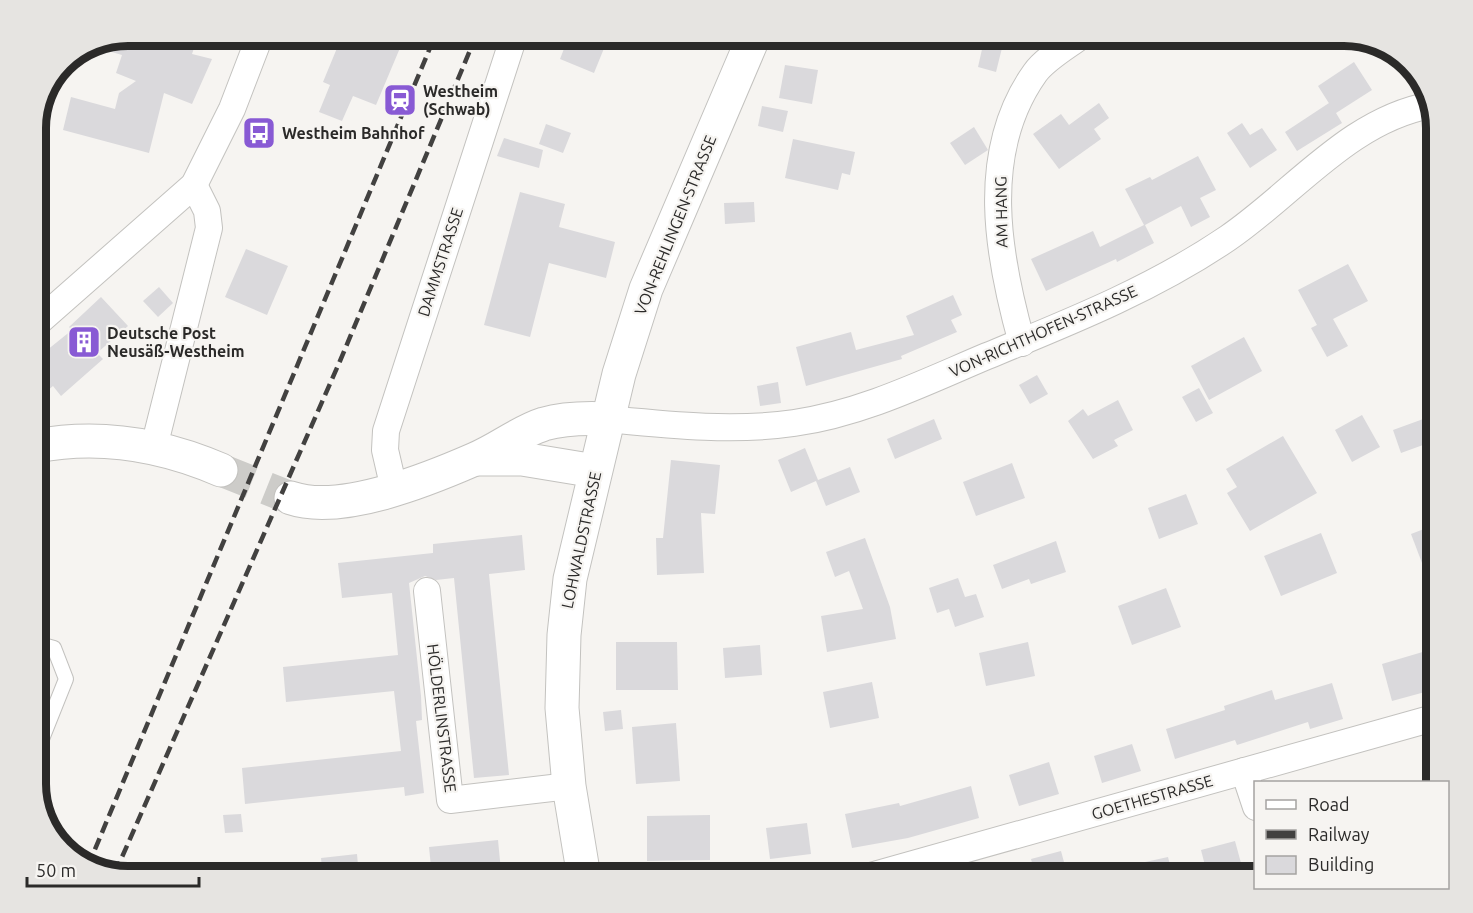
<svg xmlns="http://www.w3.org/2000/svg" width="1473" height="913" font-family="Ubuntu,sans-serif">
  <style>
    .building { fill: #dad9dc }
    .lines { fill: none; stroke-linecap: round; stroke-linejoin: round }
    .secondary-tunnel { stroke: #cdccc9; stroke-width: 33; stroke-dasharray: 33 16; stroke-linecap: butt }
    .lane-casing { stroke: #c3c2bf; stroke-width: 16 }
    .street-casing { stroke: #c3c2bf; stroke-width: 28 }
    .secondary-casing { stroke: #c3c2bf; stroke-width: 35 }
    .lane { stroke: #fff; stroke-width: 14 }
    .street { stroke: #fff; stroke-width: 26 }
    .secondary { stroke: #fff; stroke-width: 33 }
    .rail { stroke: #424140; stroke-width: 4.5; stroke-dasharray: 12 6; stroke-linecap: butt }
    .labels { text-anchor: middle; stroke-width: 4.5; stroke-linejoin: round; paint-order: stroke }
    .poi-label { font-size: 16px; font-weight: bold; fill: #2b2a29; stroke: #f6f4f1; text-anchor: start }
    .street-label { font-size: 16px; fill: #2b2a29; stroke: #f6f4f1 }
    .rim { fill: none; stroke: #2b2a29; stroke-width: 8 }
  </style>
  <rect width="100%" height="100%" fill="#f6f4f1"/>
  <g class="building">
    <polygon points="129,36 198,36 192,54 212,59 192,104 164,93 149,153 63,130 71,97 115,109 119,93 136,81 116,73 122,55 98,48"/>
    <polygon points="342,36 405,36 376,105 353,96 342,121 319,112 330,85 323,82"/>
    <polygon points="569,36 609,36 594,73 560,59"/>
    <polygon points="985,36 1005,36 996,72 978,67"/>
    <polygon points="1354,62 1372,90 1336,113 1342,123 1297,151 1285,132 1329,103 1332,108 1318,86"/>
    <polygon points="785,65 818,70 812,104 779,98"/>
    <polygon points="1099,103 1109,118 1094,129 1101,139 1059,169 1033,134 1061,114 1069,125"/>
    <polygon points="762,106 788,111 783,132 758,126"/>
    <polygon points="1242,123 1250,135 1262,128 1277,150 1250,168 1227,133"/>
    <polygon points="546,124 571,133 563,153 539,144"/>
    <polygon points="974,127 988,150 965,165 950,143"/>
    <polygon points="504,138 543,150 539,168 497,156"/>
    <polygon points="793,139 855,152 850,175 842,173 838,190 785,178"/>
    <polygon points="1198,156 1216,190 1200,198 1210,217 1191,227 1181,206 1145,225 1154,243 1117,262 1116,259 1046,291 1031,259 1093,231 1100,247 1144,225 1125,189 1150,177 1152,180"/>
    <polygon points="520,192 565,204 559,227 615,242 606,278 549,263 530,337 484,325"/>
    <polygon points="754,202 755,222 725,224 724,203"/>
    <polygon points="246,249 288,266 267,315 225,297"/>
    <polygon points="1348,264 1368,301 1333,319 1348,346 1327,357 1311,328 1317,325 1298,290"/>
    <polygon points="159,287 173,303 158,317 143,301"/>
    <polygon points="953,295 962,315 951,320 957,332 901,356 902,359 806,386 796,347 851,332 856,350 914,335 906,316"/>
    <polygon points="101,297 128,326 97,353 103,359 61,396 53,386 36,400 36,359 72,330 69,327"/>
    <polygon points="1244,337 1262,371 1209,400 1191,366"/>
    <polygon points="1037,375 1048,394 1030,404 1019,385"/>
    <polygon points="778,382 781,403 760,406 757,386"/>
    <polygon points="1199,388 1213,413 1196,422 1182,397"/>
    <polygon points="1118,400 1133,430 1114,440 1118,446 1093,459 1068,421 1083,409 1088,416"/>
    <polygon points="1362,415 1380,447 1352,462 1335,430"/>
    <polygon points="1426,418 1434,441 1401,453 1393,430"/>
    <polygon points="934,419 942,439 895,459 887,439"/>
    <polygon points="1283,436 1317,493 1250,531 1227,493 1237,487 1226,469"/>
    <polygon points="805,448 818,480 850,467 860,492 826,506 816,481 791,492 778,460"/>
    <polygon points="671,460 720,465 715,514 701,513 704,573 657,575 656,538 663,538"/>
    <polygon points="1012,463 1025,498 976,516 963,482"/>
    <polygon points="1186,494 1198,524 1159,539 1148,508"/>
    <polygon points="1437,524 1437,557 1422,563 1411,534"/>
    <polygon points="1321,533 1337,573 1281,596 1264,556"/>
    <polygon points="522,535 525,570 489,574 509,775 474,778 454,578 436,580 425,576 409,583 421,696 422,720 416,721 424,793 405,796 404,787 245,804 242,768 401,751 394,691 286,702 283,667 398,655 392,593 342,598 338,563 433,553 433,544"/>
    <polygon points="865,538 890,607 896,639 827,652 821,616 863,609 849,571 835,577 826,552"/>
    <polygon points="1056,541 1066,572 1031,584 1029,579 1002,589 993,565"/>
    <polygon points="958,578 965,597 976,594 984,617 955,627 949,609 937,613 929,588"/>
    <polygon points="1166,588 1181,627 1132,645 1118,606"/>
    <polygon points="616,642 677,642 678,690 616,690"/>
    <polygon points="1028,642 1035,676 986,686 979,653"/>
    <polygon points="760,645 762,675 725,678 723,648"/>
    <polygon points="1426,651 1436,689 1392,701 1382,664"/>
    <polygon points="872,682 879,718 830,728 823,692"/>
    <polygon points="1332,683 1343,719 1310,729 1308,722 1237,745 1235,740 1175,759 1166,729 1225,710 1224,706 1272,690 1275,700"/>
    <polygon points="621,710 623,729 605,731 603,712"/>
    <polygon points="676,723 680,781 636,784 632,727"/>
    <polygon points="1132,744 1141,771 1102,783 1094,756"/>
    <polygon points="1049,762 1059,794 1019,806 1009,775"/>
    <polygon points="971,786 979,818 908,838 852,848 845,814 899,803 900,806"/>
    <polygon points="241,814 243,832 225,833 223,815"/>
    <polygon points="710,815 710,860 647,861 647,816"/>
    <polygon points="807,823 811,854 770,859 766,828"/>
    <polygon points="498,840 501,871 432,877 429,847"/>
    <polygon points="1235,841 1244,874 1208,877 1201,850"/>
    <polygon points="1061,851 1068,877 1036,877 1031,859"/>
    <polygon points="357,854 359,877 323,877 321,858"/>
    <polygon points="1168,857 1173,877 1114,877 1113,869"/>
  </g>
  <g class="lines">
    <polyline class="secondary-tunnel" points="221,470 291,498"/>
    <g class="lane-casing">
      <polyline id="lane" points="36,643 54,648 66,679 36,754"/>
    </g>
    <g class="street-casing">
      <g id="street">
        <polyline points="36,324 194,185 232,109 260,36"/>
        <path d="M1022,343C998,257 978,153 1035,73C1045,59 1066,47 1081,36"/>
        <path d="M608,419C669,425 733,432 794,423C863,413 923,383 987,356C1070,322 1153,289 1228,238C1294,193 1349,120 1431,105"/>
        <polyline points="154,447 209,228 207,211 194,185"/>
        <polyline points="394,489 385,450 386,431 514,36"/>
        <polyline points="427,591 450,800 569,786"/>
        <polyline points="1244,771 1256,807"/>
        <polyline points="867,877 1437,717"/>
      </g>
    </g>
    <g class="secondary-casing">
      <g id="secondary">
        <path d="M36,446C99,434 163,445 221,470"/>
        <polyline points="478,459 522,459 595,471"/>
        <path d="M291,498C341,515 427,480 475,459C499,449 519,432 544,424C565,418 587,418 608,419"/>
        <polyline points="584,877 569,786 562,708 564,635 570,579 619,374 646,289 754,36"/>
      </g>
    </g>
    <use href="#lane" class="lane"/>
    <use href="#street" class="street"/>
    <use href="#secondary" class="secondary"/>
    <g class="rail">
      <polyline points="88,866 435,36"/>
      <polyline points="115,873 340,361 476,36"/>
    </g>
  </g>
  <defs>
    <g id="station-square" transform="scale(1.725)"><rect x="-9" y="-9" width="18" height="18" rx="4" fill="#885ad4" stroke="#f6f4f1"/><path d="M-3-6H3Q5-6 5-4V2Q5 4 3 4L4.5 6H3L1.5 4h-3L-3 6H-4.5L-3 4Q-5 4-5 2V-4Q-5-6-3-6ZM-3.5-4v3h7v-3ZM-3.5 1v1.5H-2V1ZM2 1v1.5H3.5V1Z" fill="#fff"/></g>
    <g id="bus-square" transform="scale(1.725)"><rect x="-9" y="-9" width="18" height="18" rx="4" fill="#885ad4" stroke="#f6f4f1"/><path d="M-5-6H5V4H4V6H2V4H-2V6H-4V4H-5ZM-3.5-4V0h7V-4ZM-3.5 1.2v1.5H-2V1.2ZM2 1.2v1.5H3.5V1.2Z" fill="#fff"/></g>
    <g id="building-square" transform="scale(1.725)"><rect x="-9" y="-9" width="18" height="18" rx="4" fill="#885ad4" stroke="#f6f4f1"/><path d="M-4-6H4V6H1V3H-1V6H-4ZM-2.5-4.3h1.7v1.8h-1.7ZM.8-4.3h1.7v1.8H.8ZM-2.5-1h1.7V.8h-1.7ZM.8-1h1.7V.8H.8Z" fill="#fff"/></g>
  </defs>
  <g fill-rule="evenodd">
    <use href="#station-square" x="400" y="100"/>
    <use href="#bus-square" x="259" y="133"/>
    <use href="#building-square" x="84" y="342"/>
  </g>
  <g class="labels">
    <g class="poi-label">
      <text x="423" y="97">Westheim<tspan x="423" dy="18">(Schwab)</tspan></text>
      <text x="282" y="139">Westheim Bahnhof</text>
      <text x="107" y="339">Deutsche Post<tspan x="107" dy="18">Neusäß-Westheim</tspan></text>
    </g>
    <g class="street-label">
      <text transform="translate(1001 212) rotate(-91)" y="6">AM HANG</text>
      <text transform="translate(675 225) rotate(-68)" y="6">VON-REHLINGEN-STRASSE</text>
      <text transform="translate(440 262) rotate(-72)" y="6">DAMMSTRASSE</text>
      <text transform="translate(1043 331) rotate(-24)" y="6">VON-RICHTHOFEN-STRASSE</text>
      <text transform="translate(581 540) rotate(-78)" y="6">LOHWALDSTRASSE</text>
      <text transform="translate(442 718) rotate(83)" y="6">HÖLDERLINSTRASSE</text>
      <text transform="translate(1152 797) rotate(-16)" y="6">GOETHESTRASSE</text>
    </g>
  </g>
  <path d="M0 0H1473V913H0ZM128 46H1344A82 82 0 0 1 1426 128V784A82 82 0 0 1 1344 866H128A82 82 0 0 1 46 784V128A82 82 0 0 1 128 46Z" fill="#e6e4e1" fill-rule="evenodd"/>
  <path class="rim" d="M128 46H1344A82 82 0 0 1 1426 128V784A82 82 0 0 1 1344 866H128A82 82 0 0 1 46 784V128A82 82 0 0 1 128 46Z"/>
  <rect x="1254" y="781" width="195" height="108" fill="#f6f4f1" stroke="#a5a3a1" stroke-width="1.5"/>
  <rect x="1266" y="800" width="30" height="9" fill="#ffffff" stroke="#a5a3a1" stroke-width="1.5"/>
  <text x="1308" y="811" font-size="18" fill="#2b2a29">Road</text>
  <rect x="1266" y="830" width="30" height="9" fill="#424140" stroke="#a5a3a1" stroke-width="1.5"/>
  <text x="1308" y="841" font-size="18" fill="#2b2a29">Railway</text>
  <rect x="1266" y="856" width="30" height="18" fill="#dad9dc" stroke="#a5a3a1" stroke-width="1.5"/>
  <text x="1308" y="871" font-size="18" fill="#2b2a29">Building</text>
  <path d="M27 877v9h172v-9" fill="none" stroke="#2b2a29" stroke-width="3"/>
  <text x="36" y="877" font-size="18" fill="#2b2a29" stroke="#f6f4f1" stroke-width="4.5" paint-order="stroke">50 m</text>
</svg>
